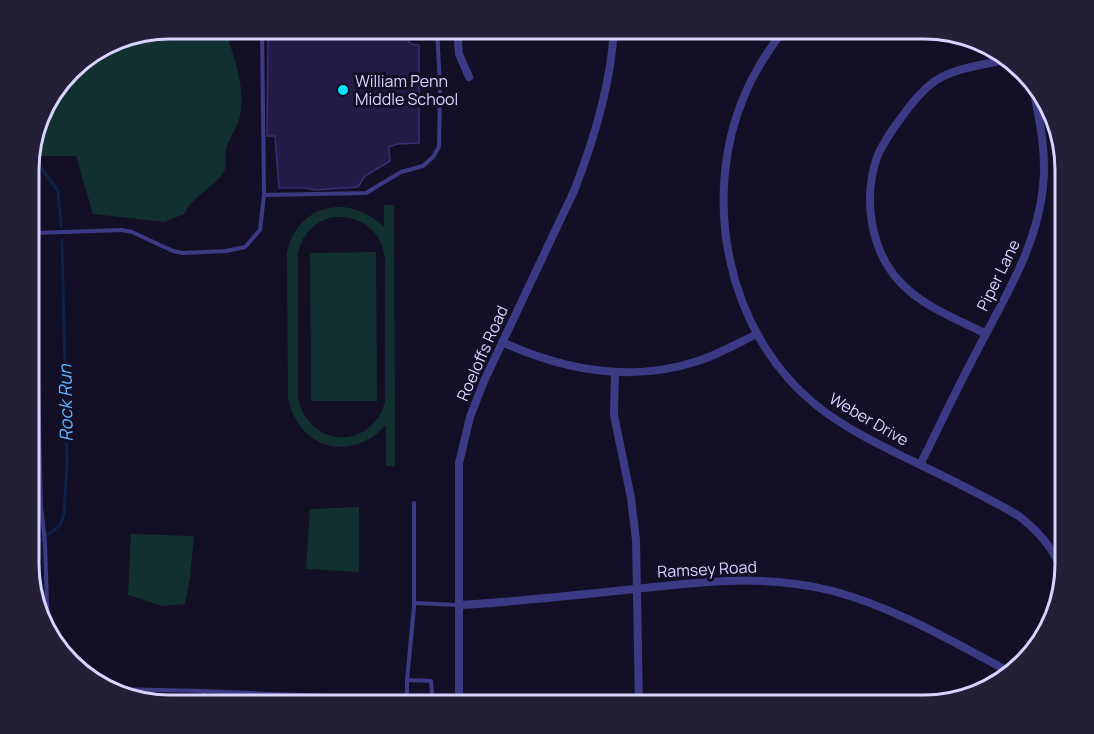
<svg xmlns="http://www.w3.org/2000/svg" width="1094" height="734" font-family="Manrope,sans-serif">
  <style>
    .green { fill: #12302f; fill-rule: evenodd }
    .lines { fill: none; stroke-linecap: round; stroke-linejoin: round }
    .stream { stroke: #0c2248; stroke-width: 3 }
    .building { fill: #241b47; stroke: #3b2d73; stroke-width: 1.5 }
    .lane { stroke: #3d3a85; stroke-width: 4 }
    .street { stroke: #3d3a85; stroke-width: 8 }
    .poi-dot { fill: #00e5ff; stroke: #130f26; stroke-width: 2 }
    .labels { text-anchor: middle; stroke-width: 6; stroke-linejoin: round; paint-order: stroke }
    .poi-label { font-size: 16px; fill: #d9d4ff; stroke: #130f26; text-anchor: start }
    .street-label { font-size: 16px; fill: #d9d4ff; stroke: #130f26 }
    .water-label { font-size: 18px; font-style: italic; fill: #62b6ff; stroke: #130f26 }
    .rim { fill: none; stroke: #d9d4ff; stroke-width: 3 }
  </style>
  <rect width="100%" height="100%" fill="#130f26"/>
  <g class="green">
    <path d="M170,29H225C233,55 248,93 239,120C236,129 230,137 227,146C224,153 227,162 225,169C220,183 193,196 184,214L164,222L93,214L76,156H30L43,107L77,64L116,39Z"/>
    <path d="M384,205H394L395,466H386V425C351,463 299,450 288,398L287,253C297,203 350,193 384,227ZM333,217C360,214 383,232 385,259V403C369,452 309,447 298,398V253C302,234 314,222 333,217Z"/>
    <polygon points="376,252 377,401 311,401 310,253"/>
    <polygon points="359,507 359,572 306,569 310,509"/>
    <polygon points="131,534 194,536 190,577 185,604 162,606 128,595"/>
  </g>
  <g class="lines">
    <g class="stream">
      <polyline points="55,91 37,162 58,191 61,226"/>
      <polyline points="30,549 60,525 64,515 67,463 62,240"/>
    </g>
  </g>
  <polygon class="building" points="288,28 396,28 411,44 419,45 419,143 397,144 389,147 390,161 365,176 358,187 316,190 305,188 279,188 275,136 267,136 268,35 288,33"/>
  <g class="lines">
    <g class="lane">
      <polyline points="264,195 366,193 401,172 423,166 433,157 439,147 440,85 437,29"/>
      <polyline points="30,346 37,346"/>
      <polyline points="30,423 39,422"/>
      <polyline points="30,506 41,506 34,233 122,230 132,232 173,251 183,253 226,251 245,247 260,230 264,195 262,29"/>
      <polyline points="41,506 45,543 48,635"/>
      <polyline points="414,603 458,605"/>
      <polyline points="407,680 431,681 433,705"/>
      <polyline points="116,689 204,691 203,705"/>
      <polyline points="204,691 270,694 407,698"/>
      <polyline points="257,705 261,694"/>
      <polyline points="407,705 407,680 414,607 414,503"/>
    </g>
    <g class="street">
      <polyline points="457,29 459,54 469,77"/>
      <path d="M784,29C769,50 755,70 745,94C700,198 727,333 816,405C842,426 872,441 902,456C941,475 981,494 1019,516C1040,533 1055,550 1064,575"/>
      <path d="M986,334C957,319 922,306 900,282C870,250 863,198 877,157C883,143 892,130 901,118C910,105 921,91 935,81C956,67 985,65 1009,59"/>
      <path d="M502,342C565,371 631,383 698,361C719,354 738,343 757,334"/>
      <polyline points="615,373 614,415 631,498 636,540 639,705"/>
      <path d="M920,465C939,427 957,388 977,351C1004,298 1037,247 1043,187C1047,152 1039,118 1032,83"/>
      <path d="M459,605C515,602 570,596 626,590C696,582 764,573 833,591C896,608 953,642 1010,672"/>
      <path d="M459,705V463L470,417L484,381L574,191C594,140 611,84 614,29"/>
    </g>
  </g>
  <circle class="poi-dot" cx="343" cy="90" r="6"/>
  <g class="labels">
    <g class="poi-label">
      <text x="355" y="87">William Penn<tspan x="355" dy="18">Middle School</tspan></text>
    </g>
    <g class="street-label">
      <text transform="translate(998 275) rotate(-64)" y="6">Piper Lane</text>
      <text transform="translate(482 353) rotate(-66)" y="6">Roeloffs Road</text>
      <text transform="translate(869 419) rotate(30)" y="6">Weber Drive</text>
      <text transform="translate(707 569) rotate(-3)" y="6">Ramsey Road</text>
    </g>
    <g class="water-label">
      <text transform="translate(66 403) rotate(-91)" y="6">Rock Run</text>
    </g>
  </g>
  <path d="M0 0H1094V734H0ZM170 39H924A131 131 0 0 1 1055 170V564A131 131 0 0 1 924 695H170A131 131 0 0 1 39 564V170A131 131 0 0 1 170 39Z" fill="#231f37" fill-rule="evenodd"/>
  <path class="rim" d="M170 39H924A131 131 0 0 1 1055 170V564A131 131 0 0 1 924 695H170A131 131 0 0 1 39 564V170A131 131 0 0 1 170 39Z"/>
</svg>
